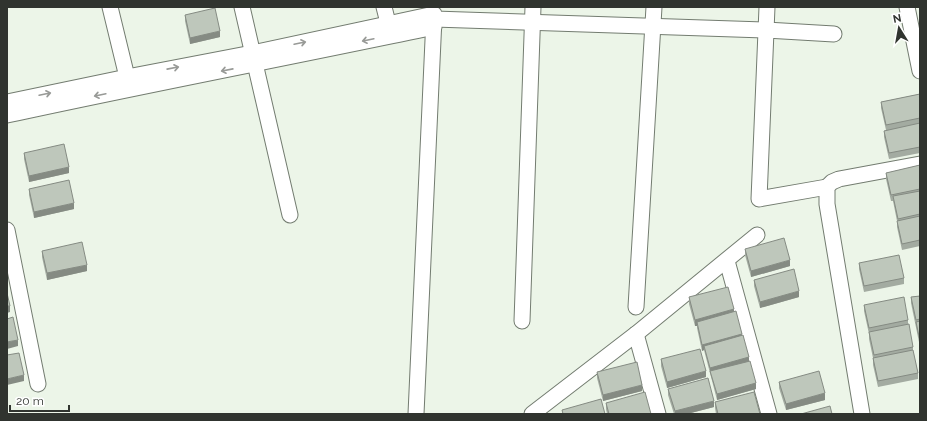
<svg xmlns="http://www.w3.org/2000/svg" width="927" height="421" font-family="Raleway,sans-serif">
  <style>
    .lines { fill: none; stroke-linecap: round; stroke-linejoin: round }
    .street-casing { stroke: #737c70; stroke-width: 17 }
    .street { stroke: #fff; stroke-width: 15 }
    .wall { fill: #a3aba1 }
    .shaded-wall { fill: #858b83 }
    .building { fill: #bec7bb; stroke: #858b83 }
    .oneway { stroke: #989a97 }
  </style>
  <rect width="100%" height="100%" fill="#ecf5e8"/>
  <g class="lines">
    <g class="street-casing">
      <g id="street">
        <polyline points="110,7 127,77 127,86"/>
        <polyline points="242,7 290,215"/>
        <polyline points="384,7 390,31"/>
        <polyline points="767,7 759,199 827,187"/>
        <polyline points="907,7 920,71"/>
        <polyline points="434,19 766,30 834,34"/>
        <polyline points="7,102 127,77 252,53 434,14"/>
        <path d="M7,115C149,84 292,57 434,27"/>
        <polyline points="7,230 38,384"/>
        <polyline points="727,261 769,414"/>
        <polyline points="636,307 654,7"/>
        <polyline points="522,321 533,7"/>
        <polyline points="636,334 658,414"/>
        <polyline points="416,414 434,18"/>
        <polyline points="532,414 636,334 757,235"/>
        <polyline points="862,414 827,204 827,187 832,182 839,179 920,164"/>
      </g>
    </g>
    <use href="#street" class="street"/>
  </g>
  <g class="wall">
    <polygon points="185,15 220,37 190,44 185,21"/>
    <polygon points="920,94 920,153 889,159 884,137 884,131 886,130 881,108 881,102"/>
    <polygon points="24,153 69,173 29,182 24,159"/>
    <polygon points="920,165 920,246 902,250 897,227 897,221 893,201 891,201 886,179 886,173"/>
    <polygon points="29,189 74,209 34,218 29,195"/>
    <polygon points="745,249 790,266 751,277 745,255"/>
    <polygon points="42,251 87,271 47,280 42,257"/>
    <polygon points="859,263 904,278 904,284 864,292 859,269"/>
    <polygon points="754,280 799,297 760,308 754,286"/>
    <polygon points="920,296 920,347 911,303 911,297"/>
    <polygon points="689,297 734,312 749,361 756,389 717,400 704,350 702,351 697,328 697,326 695,326 689,304"/>
    <polygon points="864,305 908,320 908,324 913,347 913,353 918,373 918,379 878,387 873,365 873,358 869,339 869,334 864,311"/>
    <polygon points="661,359 706,377 667,388 661,366"/>
    <polygon points="597,372 642,391 603,401 597,378"/>
    <polygon points="779,382 825,400 786,410 779,388"/>
    <polygon points="668,389 714,407 687,414 674,414 668,395"/>
    <polygon points="715,402 760,414 716,414 715,408"/>
    <polygon points="606,403 651,414 607,414 606,409"/>
  </g>
  <g class="shaded-wall">
    <polygon points="220,31 220,37 190,44 190,38"/>
    <polygon points="69,167 69,173 29,182 29,176"/>
    <polygon points="74,203 74,209 34,218 34,212"/>
    <polygon points="790,260 790,266 751,277 751,271"/>
    <polygon points="87,265 87,271 47,280 47,273"/>
    <polygon points="799,291 799,297 760,308 760,302"/>
    <polygon points="7,306 10,306 10,312 7,313"/>
    <polygon points="734,309 734,315 697,322 697,326 695,326 695,320"/>
    <polygon points="742,334 742,340 704,346 704,350 702,351 702,345"/>
    <polygon points="18,340 18,346 7,349 7,342"/>
    <polygon points="749,357 749,363 710,371 710,374 710,368"/>
    <polygon points="706,371 706,377 667,388 667,382"/>
    <polygon points="24,375 24,381 7,385 7,379"/>
    <polygon points="756,383 756,389 717,400 717,394"/>
    <polygon points="642,385 642,391 603,401 603,395"/>
    <polygon points="825,393 825,400 786,410 786,404"/>
    <polygon points="714,401 714,407 687,414 675,414 675,411"/>
  </g>
  <g class="building">
    <polygon points="215,8 220,31 190,38 185,15"/>
    <polygon points="920,94 920,118 886,125 881,102"/>
    <polygon points="920,123 920,147 889,153 884,131"/>
    <polygon points="64,144 69,167 29,176 24,153"/>
    <polygon points="920,165 920,189 891,195 886,173"/>
    <polygon points="69,180 74,203 34,212 29,189"/>
    <polygon points="920,191 920,214 898,219 893,196"/>
    <polygon points="920,216 920,240 902,244 897,221"/>
    <polygon points="784,238 790,260 751,271 745,249"/>
    <polygon points="82,242 87,265 47,273 42,251"/>
    <polygon points="899,255 904,278 864,286 859,263"/>
    <polygon points="794,269 799,291 760,302 754,280"/>
    <polygon points="728,287 734,309 695,320 689,297"/>
    <polygon points="7,293 10,306 7,306"/>
    <polygon points="920,296 920,319 916,320 911,297"/>
    <polygon points="904,297 908,320 869,328 864,305"/>
    <polygon points="736,311 742,334 702,345 697,322"/>
    <polygon points="13,317 18,340 7,342 7,319"/>
    <polygon points="920,321 920,341 916,322"/>
    <polygon points="909,324 913,347 874,355 869,332"/>
    <polygon points="743,335 749,357 710,368 704,346"/>
    <polygon points="700,349 706,371 667,382 661,359"/>
    <polygon points="913,350 918,373 878,381 873,358"/>
    <polygon points="19,353 24,375 7,379 7,355"/>
    <polygon points="750,361 756,383 717,394 710,371"/>
    <polygon points="637,362 642,385 603,395 597,372"/>
    <polygon points="819,371 825,393 786,404 779,382"/>
    <polygon points="708,378 714,401 675,411 668,389"/>
    <polygon points="645,392 651,414 609,414 606,403"/>
    <polygon points="754,392 760,414 718,414 715,402"/>
    <polygon points="601,399 605,414 563,414 562,410"/>
    <polygon points="830,406 832,414 801,414"/>
  </g>
  <defs><path id="oneway-shaft" d="M-6 0H5M1.5-3L5.5 0L1.5 3" fill="none" stroke-width="1.6" stroke-linecap="round" stroke-linejoin="round"/></defs>
  <g class="oneway">
    <use href="#oneway-shaft" transform="translate(368 40) rotate(168)"/>
    <use href="#oneway-shaft" transform="translate(300 43) rotate(-12)"/>
    <use href="#oneway-shaft" transform="translate(173 68) rotate(-11)"/>
    <use href="#oneway-shaft" transform="translate(227 70) rotate(169)"/>
    <use href="#oneway-shaft" transform="translate(45 94) rotate(-12)"/>
    <use href="#oneway-shaft" transform="translate(100 95) rotate(168)"/>
  </g>
  <rect width="927" height="421" fill="none" stroke="#30342f" stroke-width="16"/>
  <g transform="translate(899 28) rotate(349)" stroke="#ffffff" stroke-width="3" paint-order="stroke">
  <path d="M0-3L7 15L0 10L-7 15Z" fill="#30342f"/>
  <text y="-6" font-size="11" font-weight="bold" text-anchor="middle" fill="#30342f">N</text>
  </g>
  <path d="M10 405v6h59v-6" fill="none" stroke="#30342f" stroke-width="2"/>
  <text x="16" y="405" font-size="12" fill="#30342f" stroke="#ffffff" stroke-width="3" paint-order="stroke">20 m</text>
</svg>
